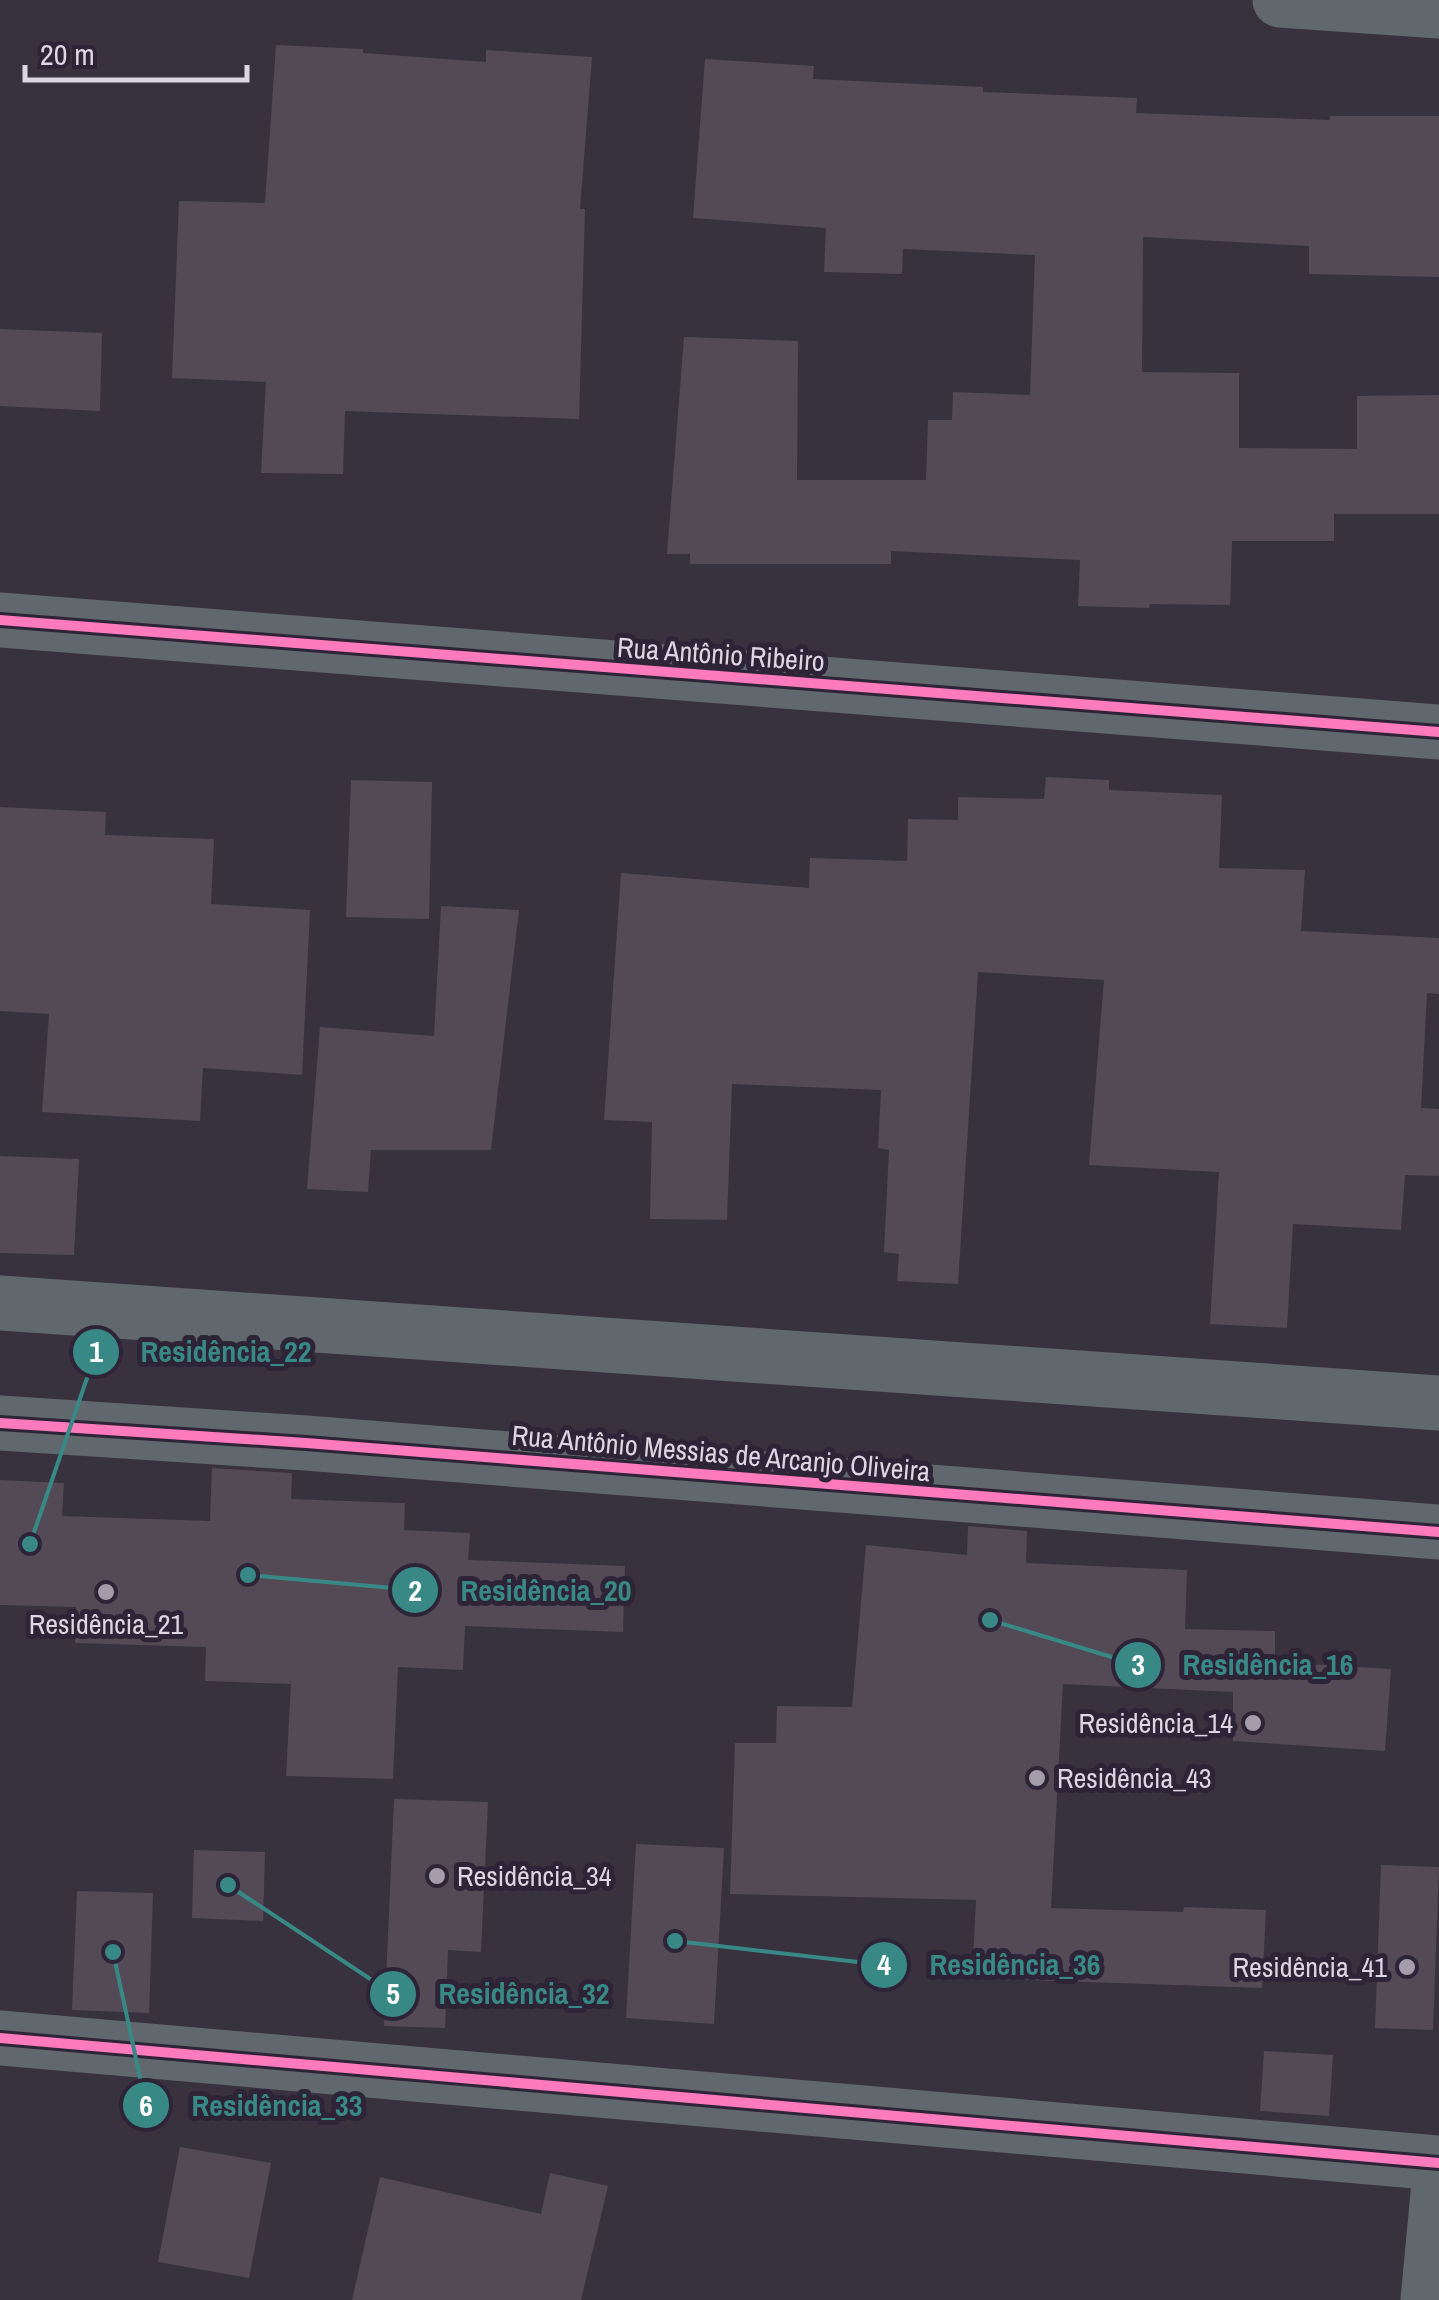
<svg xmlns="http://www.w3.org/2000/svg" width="1439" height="2300" font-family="'Archivo Narrow',sans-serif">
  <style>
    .building { fill: #534a56 }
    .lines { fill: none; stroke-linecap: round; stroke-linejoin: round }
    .street { stroke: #60676d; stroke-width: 55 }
    .cycleway-casing { stroke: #2e2437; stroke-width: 16 }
    .cycleway { stroke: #fd7abc; stroke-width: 10 }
    .poi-dot { fill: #a39ca9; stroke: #2e2437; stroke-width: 4 }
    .labels { text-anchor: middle; stroke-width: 10; stroke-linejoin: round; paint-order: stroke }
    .street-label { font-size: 28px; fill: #dcd5e2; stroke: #2e2437 }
    .poi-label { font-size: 28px; fill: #dcd5e2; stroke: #2e2437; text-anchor: end }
    .leader { fill: none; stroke: #388985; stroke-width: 4 }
    .callout-dot { fill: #388985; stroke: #2e2437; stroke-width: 4 }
    .mark-label { font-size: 30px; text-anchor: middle; font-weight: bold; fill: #fff }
    .callout-label { font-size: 30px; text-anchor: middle; font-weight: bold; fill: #388985; stroke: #2e2437; stroke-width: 10; stroke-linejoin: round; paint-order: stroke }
  </style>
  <rect width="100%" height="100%" fill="#38323e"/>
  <g class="building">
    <polygon points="276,45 363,49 363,53 486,62 486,50 592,57 580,209 585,209 579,419 345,411 343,474 261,473 266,382 172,378 179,201 265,203"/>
    <polygon points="705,59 814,66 813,79 983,87 983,92 1137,98 1136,113 1330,120 1330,116 1439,116 1439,277 1309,274 1309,246 1143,237 1142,372 1239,373 1239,448 1357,449 1357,396 1439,395 1439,514 1334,514 1334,541 1232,541 1230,605 1150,604 1149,608 1078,606 1080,560 891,551 891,564 690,564 690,554 667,554 684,337 798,341 797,480 926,480 928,420 952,420 953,392 1030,395 1035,255 903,249 902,274 824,272 826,228 693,218"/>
    <polygon points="0,329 102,333 100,411 0,406"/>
    <polygon points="1046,777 1109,780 1109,790 1222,795 1219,868 1305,870 1301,931 1439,938 1439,994 1427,993 1421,1108 1439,1109 1439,1176 1405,1175 1401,1230 1293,1224 1287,1328 1210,1324 1219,1172 1089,1165 1104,980 978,972 958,1284 897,1281 899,1254 884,1252 889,1150 878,1148 881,1090 732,1084 727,1220 650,1219 652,1122 604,1120 621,873 809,888 810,858 907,861 908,819 958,820 958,797 1044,799"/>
    <polygon points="351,780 432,782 429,919 346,917"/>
    <polygon points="0,807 106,812 105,835 214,839 211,904 310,910 302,1075 203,1068 200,1121 42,1112 49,1014 0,1011"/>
    <polygon points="441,906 519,910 491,1150 371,1150 368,1192 307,1189 320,1027 434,1036"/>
    <polygon points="0,1156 79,1159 74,1255 0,1253"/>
    <polygon points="212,1468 292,1473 291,1499 405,1503 404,1530 470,1533 468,1560 625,1566 623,1632 465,1626 463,1670 398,1667 393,1779 286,1776 291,1684 205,1681 206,1647 75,1643 76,1607 0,1605 0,1480 64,1483 62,1516 210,1521"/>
    <polygon points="968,1526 1027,1531 1026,1563 1187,1570 1185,1629 1275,1631 1275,1662 1391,1669 1385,1751 1233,1741 1233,1692 1063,1684 1051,1908 1183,1912 1184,1907 1266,1910 1262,1988 972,1978 976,1900 730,1894 735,1743 776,1743 777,1706 852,1707 866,1545 967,1555"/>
    <polygon points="394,1799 488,1802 481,1952 448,1950 445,2028 384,2026"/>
    <polygon points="636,1844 724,1848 714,2024 626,2018"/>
    <polygon points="194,1850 265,1852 263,1921 192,1918"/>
    <polygon points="1381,1865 1439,1867 1433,2030 1375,2028"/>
    <polygon points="77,1891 153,1893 149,2013 72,2010"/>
    <polygon points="1264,2051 1333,2055 1329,2116 1260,2111"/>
    <polygon points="180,2147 271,2163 249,2278 158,2262"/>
    <polygon points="550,2173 608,2186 581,2300 352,2300 380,2177 541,2214"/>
  </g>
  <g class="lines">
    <g class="street">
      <polyline points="1280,0 1439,11"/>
      <polyline points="0,620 1439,732"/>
      <polyline points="0,1303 1439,1403"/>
      <polyline points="0,1423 306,1443 1439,1532"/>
      <polyline points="0,2038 1439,2163"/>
      <polyline points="1428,2300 1439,2183"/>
    </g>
    <g class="cycleway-casing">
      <g id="cycleway">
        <polyline points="0,620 1439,732"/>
        <polyline points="0,1423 306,1443 1439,1532"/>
        <polyline points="0,2038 1439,2163"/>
      </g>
    </g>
    <use href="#cycleway" class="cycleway"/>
  </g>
  <g class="poi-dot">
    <circle cx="106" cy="1592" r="10"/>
    <circle cx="1253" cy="1723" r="10"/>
    <circle cx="1037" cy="1778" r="10"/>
    <circle cx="437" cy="1876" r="10"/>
    <circle cx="1407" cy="1967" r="10"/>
  </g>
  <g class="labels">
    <g class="street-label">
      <text transform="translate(721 654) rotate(4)" y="10">Rua Antônio Ribeiro</text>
      <text transform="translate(721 1453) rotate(5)" y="10">Rua Antônio Messias de Arcanjo Oliveira</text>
    </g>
    <g class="poi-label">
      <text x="106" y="1634" text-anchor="middle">Residência_21</text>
      <text x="1233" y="1733">Residência_14</text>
      <text x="1057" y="1788" text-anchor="start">Residência_43</text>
      <text x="457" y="1886" text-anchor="start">Residência_34</text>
      <text x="1387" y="1977">Residência_41</text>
    </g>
  </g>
  <path class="leader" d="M30 1544L96 1352M248 1575L415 1590M990 1620L1138 1665M675 1941L884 1965M228 1885L393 1994M113 1952L146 2105"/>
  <g class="callout-dot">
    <circle cx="30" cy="1544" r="10"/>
    <circle cx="248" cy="1575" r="10"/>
    <circle cx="990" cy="1620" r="10"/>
    <circle cx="675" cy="1941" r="10"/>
    <circle cx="228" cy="1885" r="10"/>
    <circle cx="113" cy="1952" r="10"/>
    <circle cx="96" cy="1352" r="25"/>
    <circle cx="415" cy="1590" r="25"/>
    <circle cx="1138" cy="1665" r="25"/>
    <circle cx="884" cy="1965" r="25"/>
    <circle cx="393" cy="1994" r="25"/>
    <circle cx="146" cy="2105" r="25"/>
  </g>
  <g class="mark-label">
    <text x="96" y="1362">1</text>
    <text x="415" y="1601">2</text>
    <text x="1138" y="1675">3</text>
    <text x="884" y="1975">4</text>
    <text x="393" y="2004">5</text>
    <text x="146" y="2116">6</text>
  </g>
  <g class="callout-label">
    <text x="226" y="1362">Residência_22</text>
    <text x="546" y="1601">Residência_20</text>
    <text x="1268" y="1675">Residência_16</text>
    <text x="1015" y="1975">Residência_36</text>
    <text x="524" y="2004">Residência_32</text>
    <text x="277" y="2116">Residência_33</text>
  </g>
  <path d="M25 65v15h222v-15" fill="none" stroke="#dcd5e2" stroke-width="5"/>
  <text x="40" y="65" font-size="30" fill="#dcd5e2" stroke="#2e2437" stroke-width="8" paint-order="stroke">20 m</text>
</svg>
